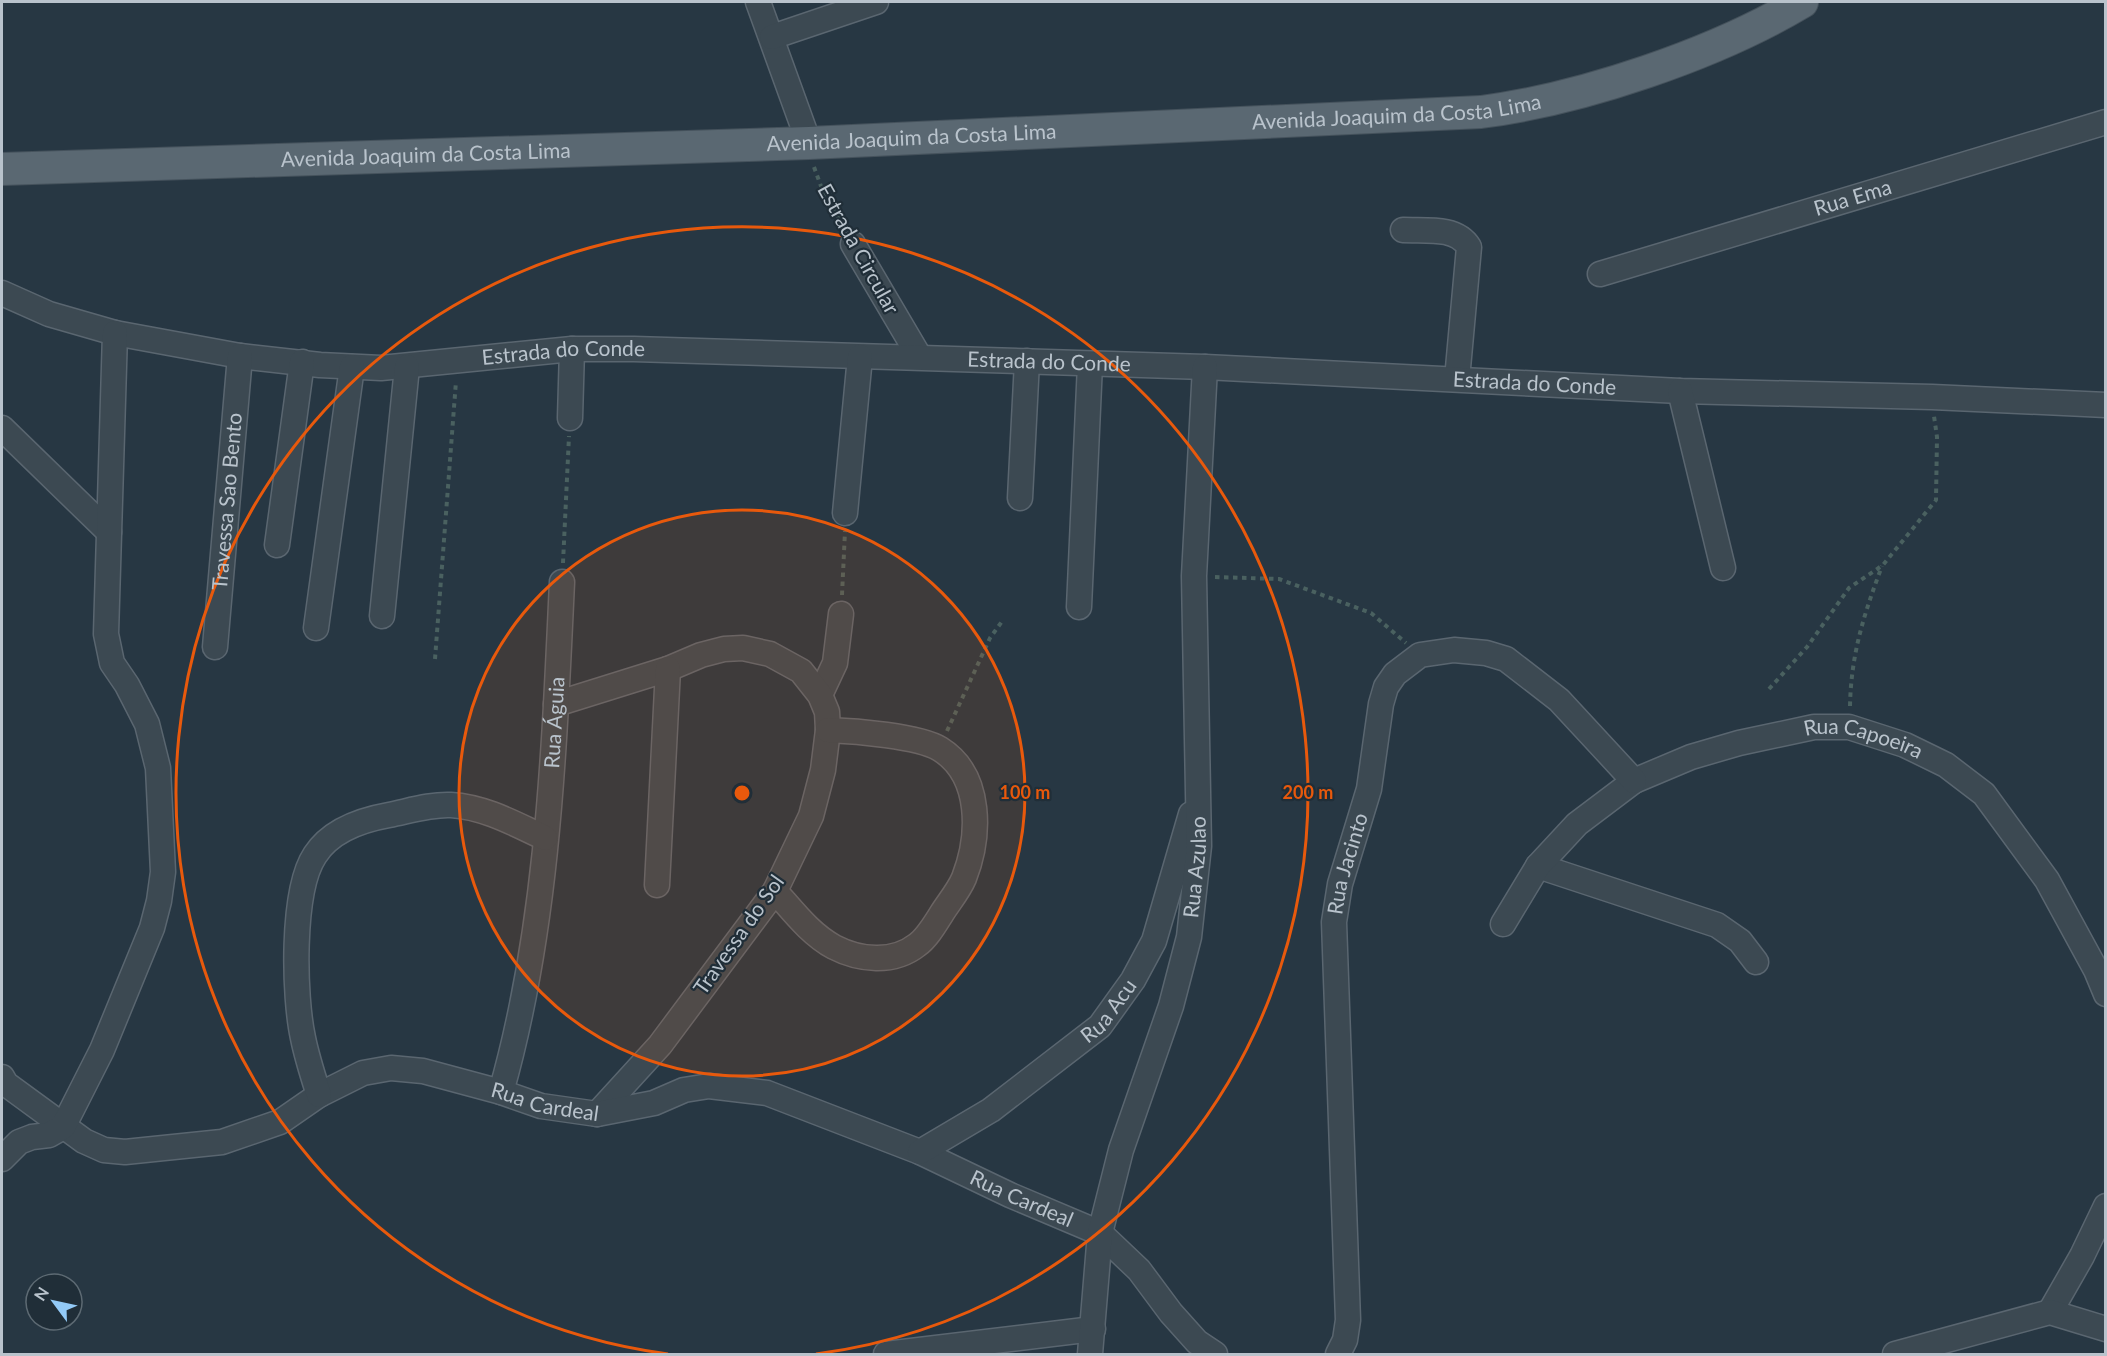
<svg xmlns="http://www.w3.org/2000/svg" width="2107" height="1356" font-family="Lato,sans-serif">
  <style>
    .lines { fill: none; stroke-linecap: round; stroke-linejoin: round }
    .minor-casing { stroke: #5a6670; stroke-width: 27 }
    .major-casing { stroke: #45525c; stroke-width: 34 }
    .path { stroke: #4a6160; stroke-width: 4; stroke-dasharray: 4.5 4.5; stroke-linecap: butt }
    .minor { stroke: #3c4952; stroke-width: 24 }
    .major { stroke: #5a6872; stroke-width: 32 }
    .ring { fill: none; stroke: #e8590c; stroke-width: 3 }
    .labels { text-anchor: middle; stroke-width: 4.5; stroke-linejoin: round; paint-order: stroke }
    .street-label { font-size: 21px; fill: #b9c3cc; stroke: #202e38 }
    .centre { fill: #e8590c; stroke: #202e38; stroke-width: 3 }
    .ring-label { font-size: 18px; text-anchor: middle; font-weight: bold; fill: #e8590c; stroke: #202e38; stroke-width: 4.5; stroke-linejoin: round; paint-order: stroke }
  </style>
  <rect width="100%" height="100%" fill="#273743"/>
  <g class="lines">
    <g class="minor-casing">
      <g id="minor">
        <polyline points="758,2 809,143"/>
        <polyline points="772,37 876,2"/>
        <path d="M1403,230C1425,231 1456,226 1469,247L1457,379"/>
        <polyline points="853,244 919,356"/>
        <path id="s1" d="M1600,274L2106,122"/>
        <path id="s2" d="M2,293L49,314L115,333L240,356L320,365L381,368L572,349H634L1205,367L1680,391L1932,397L2106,405"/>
        <polyline points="1680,391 1723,568"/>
        <polyline points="570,418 572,349"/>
        <polyline points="2,428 109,532"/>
        <polyline points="1020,498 1027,361"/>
        <polyline points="845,513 860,357"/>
        <polyline points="277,545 302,362"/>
        <polyline points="1079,607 1090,364"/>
        <polyline points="382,616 407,367"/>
        <polyline points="316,628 352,367"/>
        <path id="s3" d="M215,647L240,356"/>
        <polyline points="820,695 835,663 841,614"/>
        <polyline points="556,704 668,669 701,655 724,649 743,648 770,654 801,671 820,695 827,712 828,730 823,770 811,816 775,891 660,1045 597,1114"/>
        <polyline points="1538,866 1717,925 1740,941 1756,962"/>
        <polyline points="657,885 668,669"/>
        <path d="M775,891C793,911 810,934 834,947C859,960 893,964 917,945C927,938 935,924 942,913C949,902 959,890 964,878C980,837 983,776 940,749C919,736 855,731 828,730"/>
        <path id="s4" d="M1503,924L1538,866L1577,824L1634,781L1691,757L1739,743L1814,727H1849L1905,745L1946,765L1984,794L2047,880L2096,970L2106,994"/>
        <path id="s5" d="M2,1077L6,1084L84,1141L104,1150L125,1152L222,1142L280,1122L319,1095L363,1073L391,1068L423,1071L501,1092L541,1106L597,1114L654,1103L684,1090L709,1086L767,1093L920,1152L1010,1195L1100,1233L1139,1270L1171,1313L1197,1342L1215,1354"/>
        <path id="s6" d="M501,1092C548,927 554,752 562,582"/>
        <path d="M319,1095C313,1076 307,1058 303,1038C294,997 291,891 315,855C331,830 361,820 389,815C409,811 431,804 451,805C485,807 515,824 545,838"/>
        <path id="s7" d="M920,1152L991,1110L1100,1026L1133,980L1154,941L1191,814"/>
        <polyline points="2,1159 19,1142 32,1137 49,1135 63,1127 102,1050 152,928 159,901 163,872 158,768 147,724 127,685 112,663 106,634 115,333"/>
        <polyline points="2050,1312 2082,1256 2106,1206"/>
        <polyline points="886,1354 1093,1329"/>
        <path id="s8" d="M1090,1354L1100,1233L1121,1150L1171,1006L1189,937L1199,846L1194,576L1205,367"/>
        <path id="s9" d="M1338,1354L1345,1340L1348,1320L1334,922L1340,884L1369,789L1381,704L1386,687L1395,674L1420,655L1454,650L1486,653L1506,659L1559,700L1634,781"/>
        <polyline points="1895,1354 2050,1312 2106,1329"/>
      </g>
    </g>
    <g class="major-casing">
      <g id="major">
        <path id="s10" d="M2,169L809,143L1481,112C1582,99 1715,54 1802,2"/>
      </g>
    </g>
    <g class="path">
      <polyline points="814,167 822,189 844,227"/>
      <polyline points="563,563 569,436"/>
      <polyline points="1215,577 1279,579 1371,613 1406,643"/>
      <polyline points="842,595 845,531"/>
      <polyline points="435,659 456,381"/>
      <polyline points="1769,689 1807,647 1849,588 1883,565 1936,500 1937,437 1934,416"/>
      <path d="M1850,706C1851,654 1864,614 1882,566"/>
      <polyline points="947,731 990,638 1003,620"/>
    </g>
    <use href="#minor" class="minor"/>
    <use href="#major" class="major"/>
  </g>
  <circle cx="742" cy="793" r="283" fill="#e8590c" fill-opacity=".12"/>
  <g class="ring">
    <circle cx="742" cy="793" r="283"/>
    <path d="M668 1354A566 566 0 1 1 816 1354"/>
  </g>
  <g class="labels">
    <g class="street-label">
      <text dy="7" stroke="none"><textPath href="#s10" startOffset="1396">Avenida Joaquim da Costa Lima</textPath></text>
      <text dy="7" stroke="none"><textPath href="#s10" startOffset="910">Avenida Joaquim da Costa Lima</textPath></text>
      <text dy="7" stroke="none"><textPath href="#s10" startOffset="424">Avenida Joaquim da Costa Lima</textPath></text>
      <text dy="7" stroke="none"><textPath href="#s1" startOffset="264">Rua Ema</textPath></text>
      <text transform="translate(858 249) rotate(61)" y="7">Estrada Circular</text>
      <text dy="7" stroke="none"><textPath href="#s2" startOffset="572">Estrada do Conde</textPath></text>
      <text dy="7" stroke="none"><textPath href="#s2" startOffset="1058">Estrada do Conde</textPath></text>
      <text dy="7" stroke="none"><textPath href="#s2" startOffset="1544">Estrada do Conde</textPath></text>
      <text dy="7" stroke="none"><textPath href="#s3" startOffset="146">Travessa Sao Bento</textPath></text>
      <text dy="7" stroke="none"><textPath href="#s6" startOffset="374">Rua Águia</textPath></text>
      <text dy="7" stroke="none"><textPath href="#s4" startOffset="436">Rua Capoeira</textPath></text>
      <text dy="7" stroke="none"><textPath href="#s9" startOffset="494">Rua Jacinto</textPath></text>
      <text dy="7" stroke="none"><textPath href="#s8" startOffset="501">Rua Azulao</textPath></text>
      <text transform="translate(739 935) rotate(-55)" y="7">Travessa do Sol</text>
      <text dy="7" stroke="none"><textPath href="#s7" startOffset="237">Rua Acu</textPath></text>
      <text dy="7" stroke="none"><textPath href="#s5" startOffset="590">Rua Cardeal</textPath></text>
      <text dy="7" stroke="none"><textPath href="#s5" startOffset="1094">Rua Cardeal</textPath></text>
    </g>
  </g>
  <circle cx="742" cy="793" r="9" class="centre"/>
  <g class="ring-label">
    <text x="1025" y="799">100 m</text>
    <text x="1308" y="799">200 m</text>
  </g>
  <rect width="2107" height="1356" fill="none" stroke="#b9c3cc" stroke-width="6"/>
  <g transform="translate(54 1302) rotate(303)"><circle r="28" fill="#202e38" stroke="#5d6a73" stroke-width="1.5"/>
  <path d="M0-4.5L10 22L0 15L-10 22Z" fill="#93caf7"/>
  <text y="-9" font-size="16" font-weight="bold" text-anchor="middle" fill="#b9c3cc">N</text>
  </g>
</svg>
